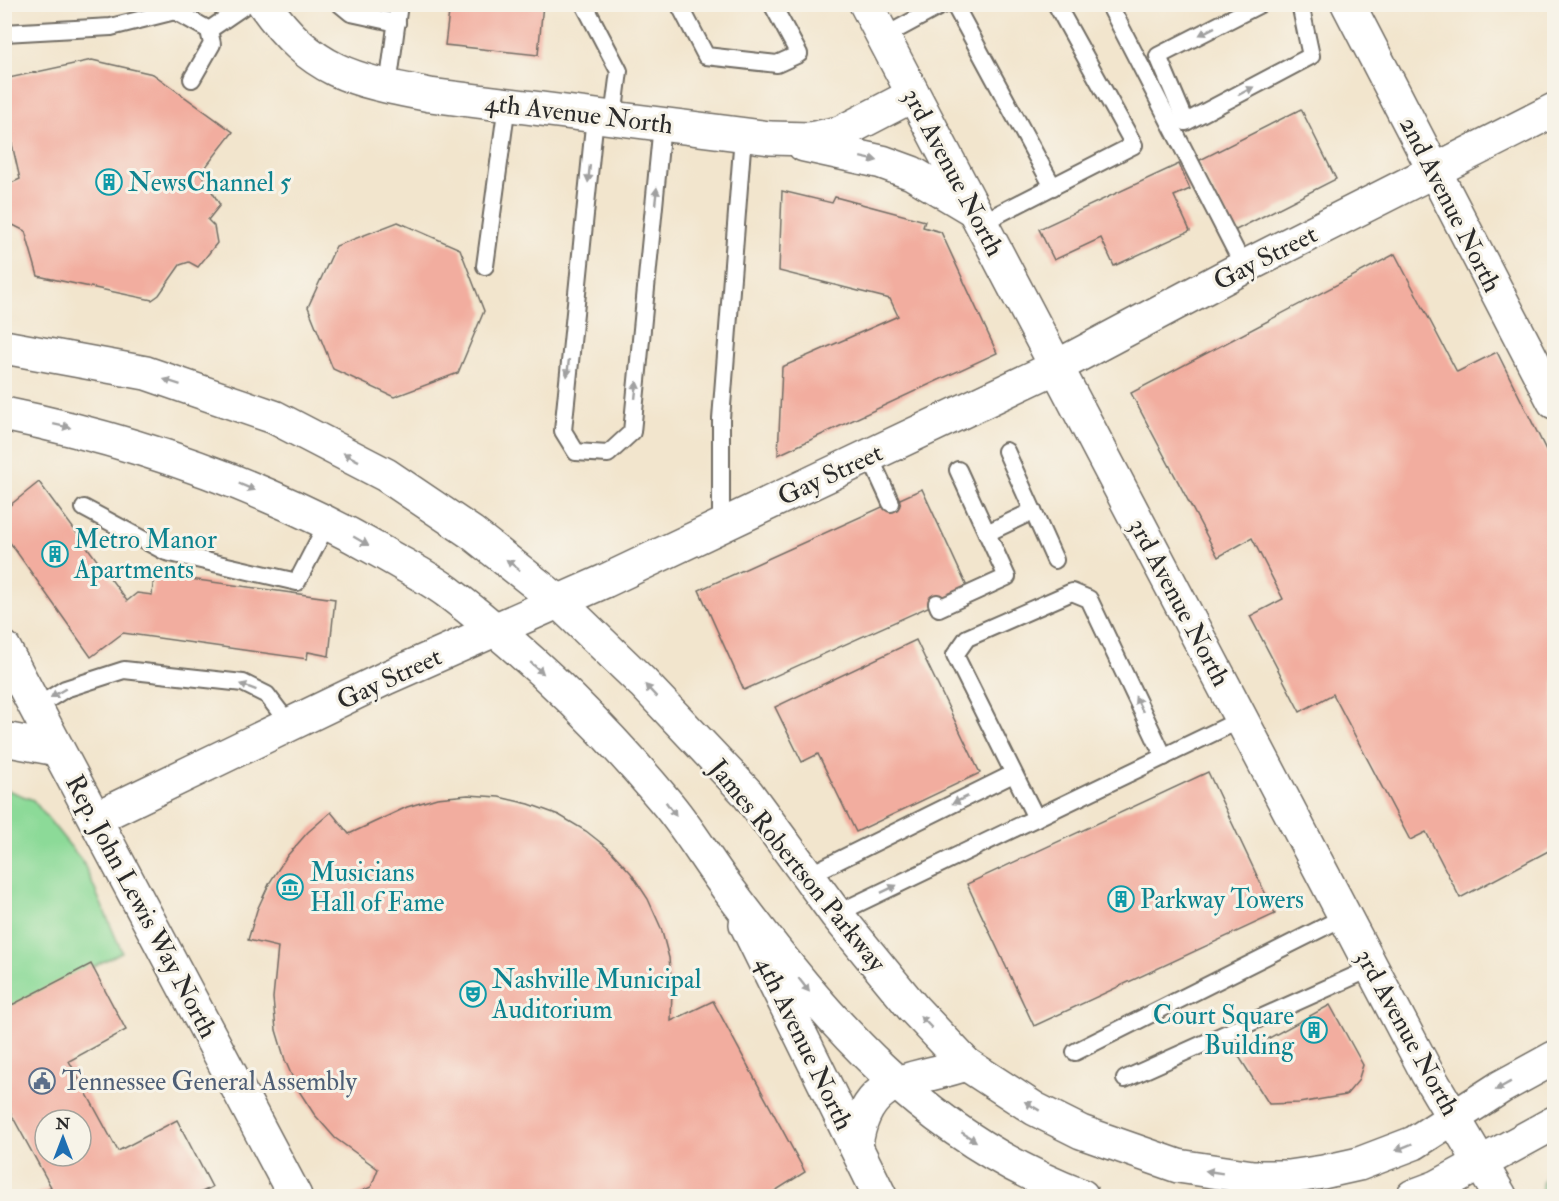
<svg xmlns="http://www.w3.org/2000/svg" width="1559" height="1201" font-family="'IM FELL Double Pica',serif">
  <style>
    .green { fill: #8cda98; stroke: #5c8262; stroke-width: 1.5 }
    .building { fill: #f2ad9f; fill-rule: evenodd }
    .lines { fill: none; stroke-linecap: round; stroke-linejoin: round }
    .lane-casing { stroke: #716c64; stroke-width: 20 }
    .street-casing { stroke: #716c64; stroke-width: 36 }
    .secondary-casing { stroke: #716c64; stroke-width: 36 }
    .primary-casing { stroke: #716c64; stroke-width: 36 }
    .lane { stroke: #fff; stroke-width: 16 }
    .street { stroke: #fff; stroke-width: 33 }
    .secondary { stroke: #fff; stroke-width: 33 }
    .primary { stroke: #fff; stroke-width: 33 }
    .oneway { fill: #a0a0a0 }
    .labels { text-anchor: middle; stroke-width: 6; stroke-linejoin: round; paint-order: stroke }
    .street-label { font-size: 26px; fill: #2b2b2b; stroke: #f7f3e8 }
    .culture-label { font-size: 26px; fill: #0d838f; stroke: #f7f3e8; text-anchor: start }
    .service-label { font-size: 26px; fill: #4e5e75; stroke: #f7f3e8; text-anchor: start }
  </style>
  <rect width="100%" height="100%" fill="#f7f3e8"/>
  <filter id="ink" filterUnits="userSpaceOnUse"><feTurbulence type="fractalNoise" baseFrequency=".0167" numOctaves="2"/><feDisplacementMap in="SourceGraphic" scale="12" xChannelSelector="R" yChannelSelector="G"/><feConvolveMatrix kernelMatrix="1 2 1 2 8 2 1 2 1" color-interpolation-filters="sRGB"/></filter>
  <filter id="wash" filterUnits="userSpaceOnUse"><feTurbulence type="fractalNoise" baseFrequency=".008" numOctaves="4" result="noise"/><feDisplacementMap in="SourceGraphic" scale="24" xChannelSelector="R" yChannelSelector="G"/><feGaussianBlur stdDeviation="1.35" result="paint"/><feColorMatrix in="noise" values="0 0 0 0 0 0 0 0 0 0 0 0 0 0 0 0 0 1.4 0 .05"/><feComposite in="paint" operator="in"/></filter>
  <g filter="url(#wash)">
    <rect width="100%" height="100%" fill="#f2e5cd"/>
    <g class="green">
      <polygon points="5,789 33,800 83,862 122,952 5,1012"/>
      <polygon points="1554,1156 1554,1196 1541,1196 1542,1183"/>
    </g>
    <g id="blocks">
      <g class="building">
        <polygon points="450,4 543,4 538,55 445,45"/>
        <polygon points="92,60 153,74 233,132 201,173 220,205 208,220 214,226 217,243 198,267 189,262 180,265 159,295 152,300 38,276 25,231 13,225 8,225 4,191 9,184 20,179 4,109 4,79"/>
        <polygon points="1301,109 1336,179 1234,231 1198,161"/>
        <polygon points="1179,164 1190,189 1174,196 1190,231 1114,266 1101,238 1054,260 1039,229"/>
        <polygon points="782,191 832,203 835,197 925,221 923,227 941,232 997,353 778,455 782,367 898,316 890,299 779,271"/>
        <polygon points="398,222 460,249 484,311 458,373 394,397 333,369 308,307 336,246"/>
        <polygon points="1395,254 1457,372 1497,352 1554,466 1554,848 1460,898 1426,832 1410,840 1333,694 1300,712 1250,616 1283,599 1252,538 1218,557 1131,393"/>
        <polygon points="39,482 127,601 137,593 152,595 154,574 335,599 329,656 308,652 307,659 123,633 91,657 4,534 4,510"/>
        <polygon points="922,489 968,589 744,690 699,590"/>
        <polygon points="916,640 980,773 856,832 818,754 802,762 775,707"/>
        <polygon points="1208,772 1275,914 1034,1026 967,884"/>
        <polygon points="468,795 499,797 529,804 559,815 586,831 610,850 631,873 648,899 661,928 669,958 672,989 671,1021 713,1001 805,1172 767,1196 351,1196 371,1187 378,1169 335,1138 314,1114 297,1088 285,1060 276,1030 273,998 278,947 248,940 257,910 270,882 287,856 308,832 331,812 349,834 407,807 437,798"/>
        <path d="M91,964L126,1030L69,1061L118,1151L177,1120L212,1187L194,1196H31L51,1187L4,1101V1009ZM45,1120H81V1156H45Z"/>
        <polygon points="1330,1005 1363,1065 1358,1081 1346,1095 1299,1103 1269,1104 1238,1055"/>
      </g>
    </g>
  </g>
  <g filter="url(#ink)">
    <use href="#blocks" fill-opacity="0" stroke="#716c64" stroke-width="1.5"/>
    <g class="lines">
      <g class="lane-casing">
        <g id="lane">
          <polyline points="173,4 175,11 209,30 247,4"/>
          <polyline points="340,4 351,13 397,23"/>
          <polyline points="584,4 619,71 613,118"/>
          <polyline points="679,4 706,56 777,64 799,54 772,4"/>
          <polyline points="954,4 1053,187"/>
          <polyline points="1109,4 1244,267"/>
          <polyline points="1260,4 1158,56 1186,122 1311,56 1300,4"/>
          <polyline points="4,33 111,27 175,11"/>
          <polyline points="883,37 944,4"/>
          <polyline points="192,79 212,44 209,30"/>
          <polyline points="388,87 399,4"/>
          <polyline points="595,116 563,431 576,452 608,454 632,432 662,124"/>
          <polyline points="981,223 1134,145 1056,4"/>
          <polyline points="485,266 507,104"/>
          <polyline points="1006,451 1033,511"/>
          <polyline points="869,455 891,503"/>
          <polyline points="84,508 166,552 297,582 328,522"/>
          <polyline points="721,525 721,419 743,135"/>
          <polyline points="987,533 1033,511 1055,560"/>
          <polyline points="937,603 939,608 1007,577 958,470"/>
          <polyline points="36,707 65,689 124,670 243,683 267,695 289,724"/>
          <polyline points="1036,818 955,655 967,638 1072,592 1089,599 1164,757"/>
          <polyline points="809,875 1013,774"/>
          <polyline points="836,914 1242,719"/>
          <polyline points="1075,1052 1346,916"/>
          <polyline points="1125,1079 1372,968"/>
        </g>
      </g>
      <g class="street-casing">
        <g id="street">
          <polyline points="4,739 57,749"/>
          <polyline points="96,818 386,678 605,581 1056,367 1244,267 1554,110"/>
        </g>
      </g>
      <g class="secondary-casing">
        <g id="secondary">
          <path d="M264,4C313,73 352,80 430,95L770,138L810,139L840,133L913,95"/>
          <polyline points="866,4 1427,1073 1500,1196"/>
          <polyline points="1348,4 1554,402"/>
          <polyline points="804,145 882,162 912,173 974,210"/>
          <polyline points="4,648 295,1196"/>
          <polyline points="746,924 880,1196"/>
          <path d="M856,1145C866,1073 912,1083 966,1064"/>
        </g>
      </g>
      <g class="primary-casing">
        <g id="primary">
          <polyline points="4,347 146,373 274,417 386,475 472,533 559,602 643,683 747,793 836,914 913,1008 966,1064 1035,1109 1081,1132 1178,1166 1253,1177 1289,1177 1323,1172 1359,1164 1414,1143 1501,1087 1554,1058"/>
          <path d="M4,414C137,441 266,486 383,553C405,566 428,577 448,592C528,653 601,724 665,801C689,829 707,861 729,890C827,1021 924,1137 1082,1196"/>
          <polyline points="1413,1196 1437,1187 1554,1123"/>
        </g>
      </g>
      <use href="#lane" class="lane"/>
      <use href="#street" class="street"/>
      <use href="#secondary" class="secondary"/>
      <use href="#primary" class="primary"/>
    </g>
    <defs><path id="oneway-solid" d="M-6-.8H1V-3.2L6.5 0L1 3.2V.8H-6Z" transform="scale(1.5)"/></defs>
    <g class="oneway">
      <use href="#oneway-solid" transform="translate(1207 31) rotate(153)"/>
      <use href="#oneway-solid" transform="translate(1246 91) rotate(-28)"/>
      <use href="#oneway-solid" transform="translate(869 159) rotate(12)"/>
      <use href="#oneway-solid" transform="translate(589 174) rotate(96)"/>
      <use href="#oneway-solid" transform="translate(656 196) rotate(-84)"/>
      <use href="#oneway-solid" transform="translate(568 368) rotate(96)"/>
      <use href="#oneway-solid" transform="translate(172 382) rotate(-162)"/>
      <use href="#oneway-solid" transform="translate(636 390) rotate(-84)"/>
      <use href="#oneway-solid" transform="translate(62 426) rotate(12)"/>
      <use href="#oneway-solid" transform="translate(351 457) rotate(-153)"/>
      <use href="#oneway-solid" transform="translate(247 487) rotate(23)"/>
      <use href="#oneway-solid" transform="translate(361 541) rotate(30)"/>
      <use href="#oneway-solid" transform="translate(513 565) rotate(-141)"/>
      <use href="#oneway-solid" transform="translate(537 668) rotate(41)"/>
      <use href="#oneway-solid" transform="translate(248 687) rotate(-160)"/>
      <use href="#oneway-solid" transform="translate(651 691) rotate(-133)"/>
      <use href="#oneway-solid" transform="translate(58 693) rotate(150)"/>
      <use href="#oneway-solid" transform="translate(1139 704) rotate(-116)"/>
      <use href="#oneway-solid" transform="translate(960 800) rotate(154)"/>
      <use href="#oneway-solid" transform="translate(671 809) rotate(54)"/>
      <use href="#oneway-solid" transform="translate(889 889) rotate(-26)"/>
      <use href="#oneway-solid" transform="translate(804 985) rotate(52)"/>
      <use href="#oneway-solid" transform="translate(926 1022) rotate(-134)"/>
      <use href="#oneway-solid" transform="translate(1503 1086) rotate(151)"/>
      <use href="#oneway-solid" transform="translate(1032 1106) rotate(-149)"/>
      <use href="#oneway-solid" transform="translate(969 1137) rotate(32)"/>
      <use href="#oneway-solid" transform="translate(1404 1147) rotate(158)"/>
      <use href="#oneway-solid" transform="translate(1214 1172) rotate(-171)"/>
    </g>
  </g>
  <defs>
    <g id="building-ring" transform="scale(1.35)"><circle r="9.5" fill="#f7f3e8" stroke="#0f9aa8" stroke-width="1.5"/><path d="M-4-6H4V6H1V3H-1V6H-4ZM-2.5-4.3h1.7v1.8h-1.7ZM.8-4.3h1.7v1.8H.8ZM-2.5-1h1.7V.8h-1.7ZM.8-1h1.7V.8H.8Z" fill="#0f9aa8"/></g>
    <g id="museum-ring" transform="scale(1.35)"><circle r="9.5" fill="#f7f3e8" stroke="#0f9aa8" stroke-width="1.5"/><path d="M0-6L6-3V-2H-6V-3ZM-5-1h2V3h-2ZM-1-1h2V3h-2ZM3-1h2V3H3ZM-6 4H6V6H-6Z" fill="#0f9aa8"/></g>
    <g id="theatre-ring" transform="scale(1.35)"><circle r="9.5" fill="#f7f3e8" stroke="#0f9aa8" stroke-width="1.5"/><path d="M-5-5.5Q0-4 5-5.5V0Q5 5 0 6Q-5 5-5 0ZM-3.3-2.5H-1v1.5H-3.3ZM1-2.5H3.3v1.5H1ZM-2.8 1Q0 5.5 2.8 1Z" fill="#0f9aa8"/></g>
    <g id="civic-ring" transform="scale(1.35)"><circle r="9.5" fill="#f7f3e8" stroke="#5c6f8a" stroke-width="1.5"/><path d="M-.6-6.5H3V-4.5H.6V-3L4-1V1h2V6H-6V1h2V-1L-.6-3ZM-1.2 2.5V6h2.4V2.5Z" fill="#5c6f8a"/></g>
  </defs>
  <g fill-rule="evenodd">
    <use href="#building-ring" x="109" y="182"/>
    <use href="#building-ring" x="55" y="554"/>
    <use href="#museum-ring" x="290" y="887"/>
    <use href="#building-ring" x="1121" y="899"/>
    <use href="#theatre-ring" x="473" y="994"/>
    <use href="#building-ring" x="1314" y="1030"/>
    <use href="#civic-ring" x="42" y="1081"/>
  </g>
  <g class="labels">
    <g class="street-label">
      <text transform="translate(579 113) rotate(7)" y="9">4th Avenue North</text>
      <text transform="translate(954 172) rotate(62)" y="9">3rd Avenue North</text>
      <text transform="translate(1451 204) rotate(63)" y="9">2nd Avenue North</text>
      <text transform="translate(1265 257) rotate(-27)" y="9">Gay Street</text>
      <text transform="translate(830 474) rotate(-25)" y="9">Gay Street</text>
      <text transform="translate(1180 602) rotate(62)" y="9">3rd Avenue North</text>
      <text transform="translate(389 678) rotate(-25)" y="9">Gay Street</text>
      <text transform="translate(798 865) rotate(51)" y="9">James Robertson Parkway</text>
      <text transform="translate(142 906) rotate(62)" y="9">Rep. John Lewis Way North</text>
      <text transform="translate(1408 1032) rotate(61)" y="9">3rd Avenue North</text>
      <text transform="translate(805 1043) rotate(64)" y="9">4th Avenue North</text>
    </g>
    <g class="culture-label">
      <text x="128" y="191">NewsChannel 5</text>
      <text x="74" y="548">Metro Manor<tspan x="74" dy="30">Apartments</tspan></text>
      <text x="310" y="881">Musicians<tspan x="310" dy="30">Hall of Fame</tspan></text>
      <text x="1140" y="908">Parkway Towers</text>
      <text x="492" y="988">Nashville Municipal<tspan x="492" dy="30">Auditorium</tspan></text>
      <text x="1294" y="1024" text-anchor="end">Court Square<tspan x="1294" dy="30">Building</tspan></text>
    </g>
    <g class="service-label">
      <text x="62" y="1090">Tennessee General Assembly</text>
    </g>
  </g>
  <rect width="1559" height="1201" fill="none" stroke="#f7f3e8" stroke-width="24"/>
  <g transform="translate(63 1138)"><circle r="28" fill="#f7f3e8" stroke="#a5a39c" stroke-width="1.5"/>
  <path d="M0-4.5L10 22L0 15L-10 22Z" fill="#1f6fb2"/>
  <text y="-9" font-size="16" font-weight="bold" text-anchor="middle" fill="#2b2b2b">N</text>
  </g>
</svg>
